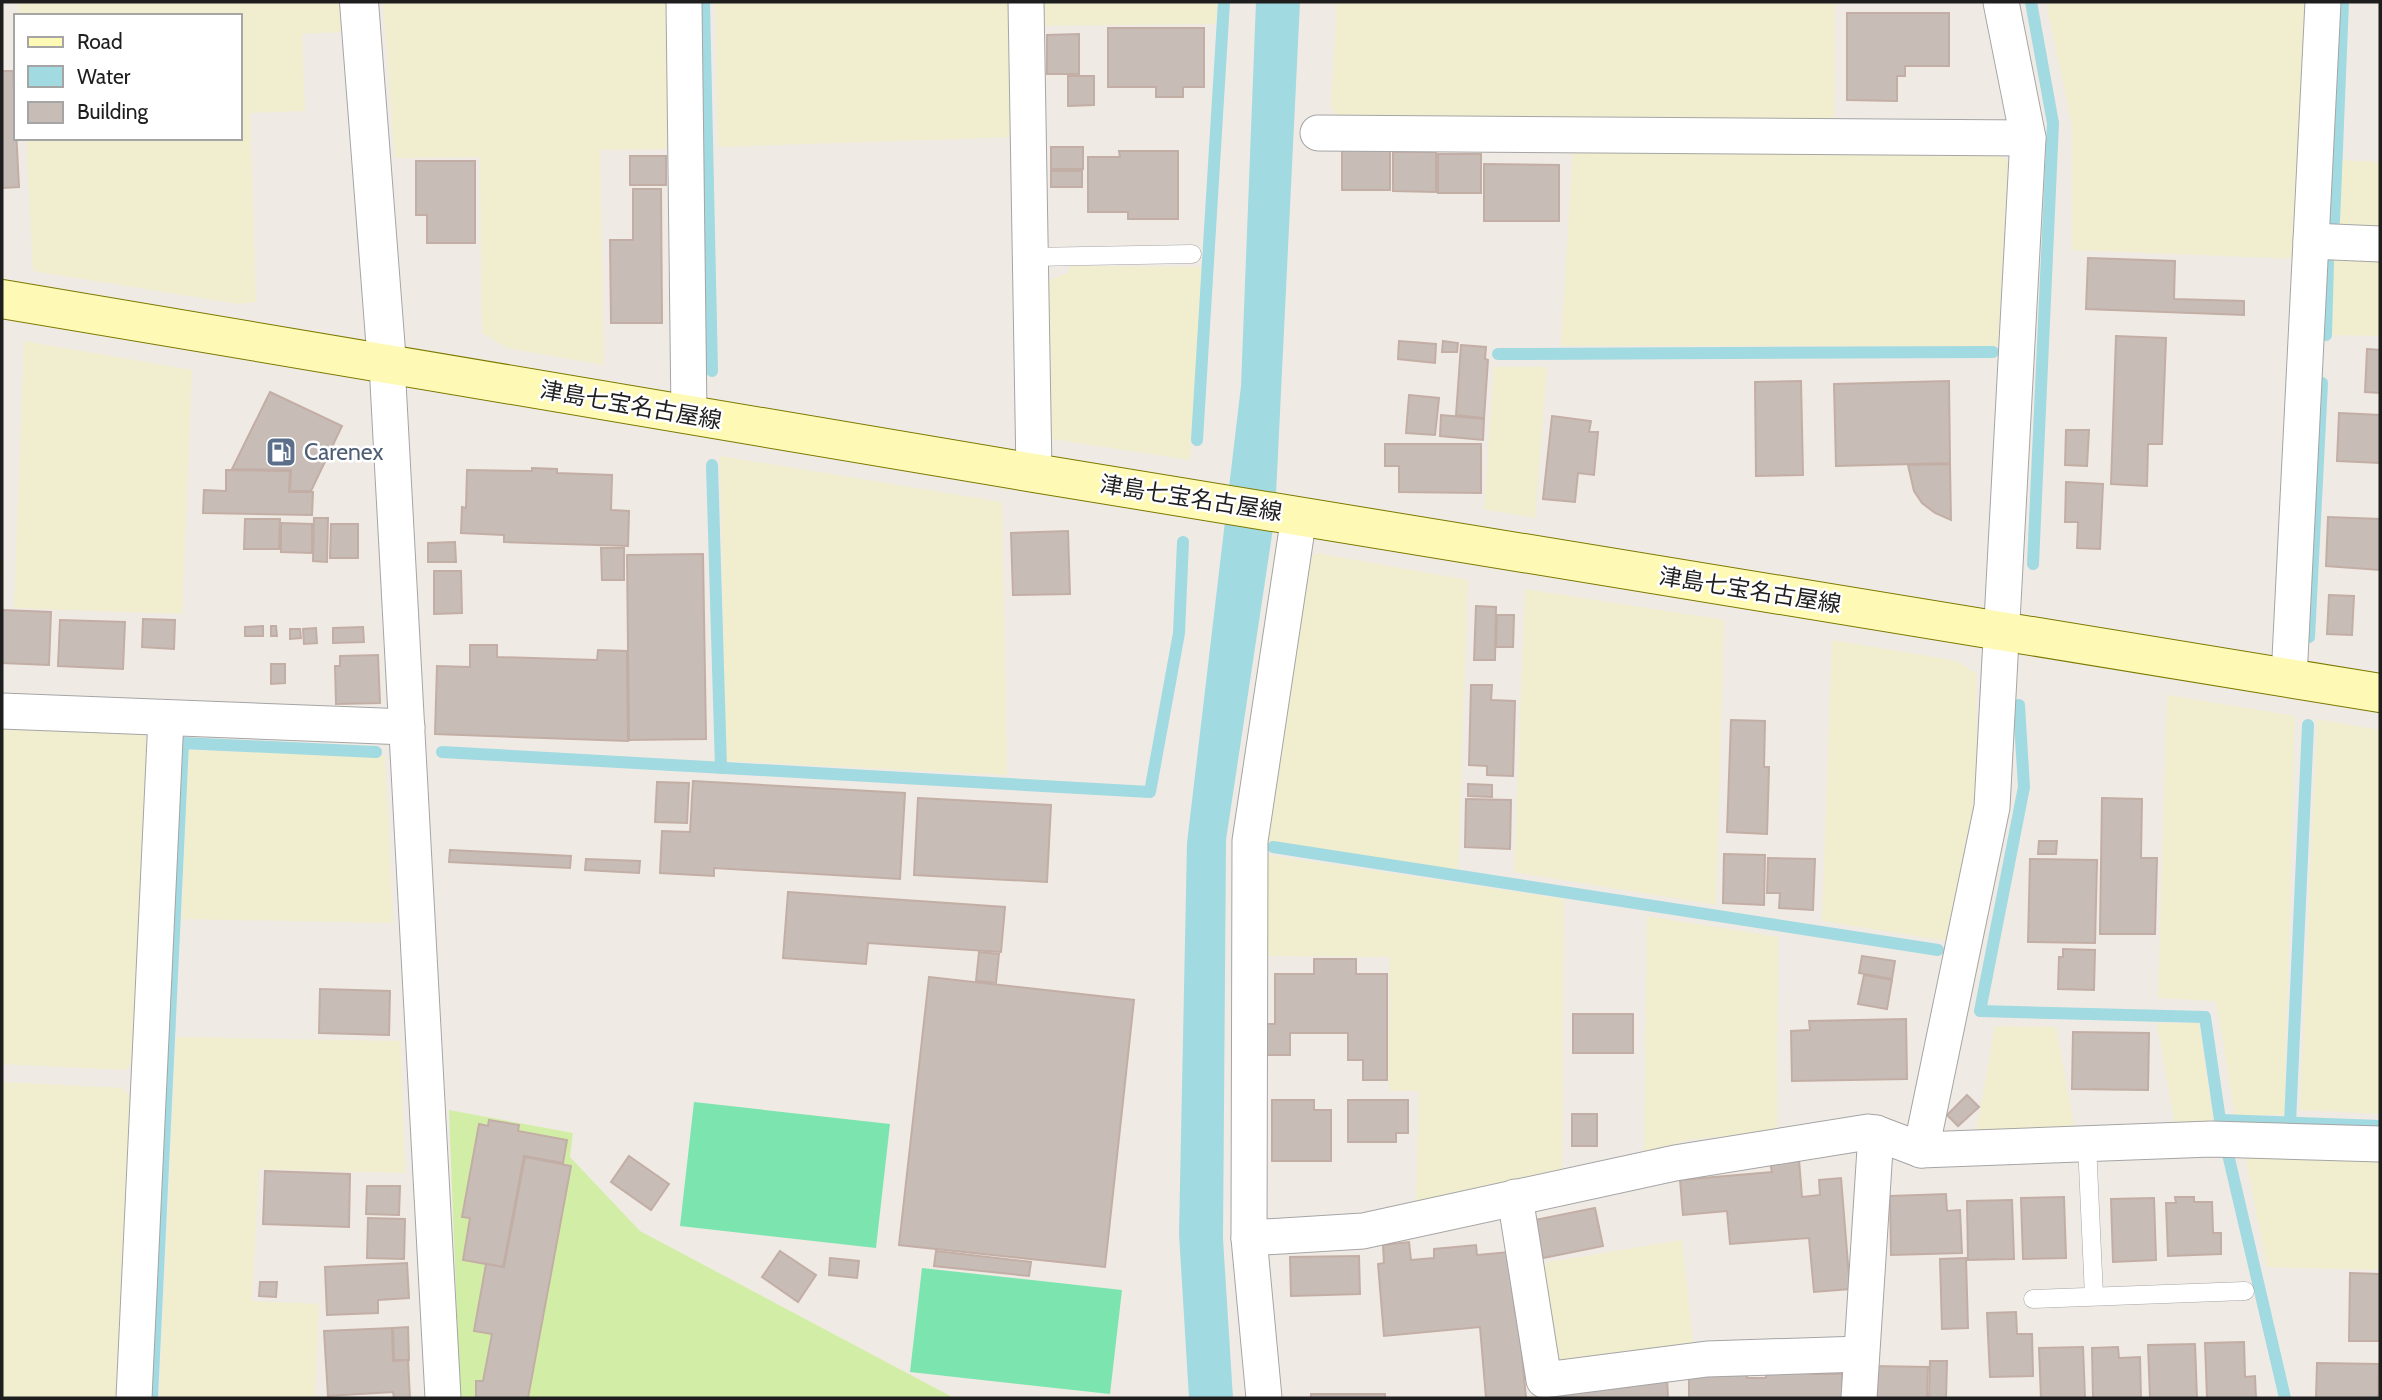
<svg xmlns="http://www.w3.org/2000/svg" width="2382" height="1400" font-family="Cabin,'Noto Sans JP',sans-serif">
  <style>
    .farmland { fill: #f0eece }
    .grass { fill: #d2eea6 }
    .pitch { fill: #7ce5af }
    .water { fill: #a1dae1 }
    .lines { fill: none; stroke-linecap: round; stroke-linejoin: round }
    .stream { stroke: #a1dae1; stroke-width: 12 }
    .building { fill: #c8bcb7; stroke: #c3aea5; stroke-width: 2 }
    .service-casing { stroke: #a5a5a5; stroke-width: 19 }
    .minor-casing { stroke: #a5a5a5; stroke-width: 37 }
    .tertiary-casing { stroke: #a5a5a5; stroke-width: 40 }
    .secondary-casing { stroke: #7b7900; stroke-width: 40 }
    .service { stroke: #fff; stroke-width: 18 }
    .minor { stroke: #fff; stroke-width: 35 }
    .tertiary { stroke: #fff; stroke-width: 38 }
    .secondary { stroke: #fef9b4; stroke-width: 38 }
    .labels { text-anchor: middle; stroke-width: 5; stroke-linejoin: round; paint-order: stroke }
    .street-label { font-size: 23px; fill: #1e1e1e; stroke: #fff }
    .service-label { font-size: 23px; fill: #4e5e75; stroke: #fff; text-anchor: start }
  </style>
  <rect width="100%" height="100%" fill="#f0eae4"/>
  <g class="farmland">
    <polygon points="18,2 341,2 345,32 302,34 305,111 250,113 256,302 239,304 33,271 26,138 240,138 240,16 19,16"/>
    <polygon points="383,2 672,2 675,149 600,150 604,365 507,348 482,333 480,157 395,158"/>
    <polygon points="715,2 1013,2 1017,137 718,147"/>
    <polygon points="1035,2 1218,2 1216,24 1035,26"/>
    <polygon points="1337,2 1835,2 1834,130 1341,125 1331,106"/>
    <polygon points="2046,2 2314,2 2302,259 2072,250 2072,125"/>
    <polygon points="1573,148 1990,151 2008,160 1998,346 1561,346"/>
    <polygon points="2339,160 2380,162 2380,229 2337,227"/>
    <polygon points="2333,259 2380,261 2380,336 2330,335"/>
    <polygon points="1070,266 1202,267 1190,460 1052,439 1044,424 1041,283 1068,273"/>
    <polygon points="24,341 192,370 182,614 14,608"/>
    <polygon points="1494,367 1547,367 1535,518 1484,509"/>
    <polygon points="720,456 1002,502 1007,775 726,761"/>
    <polygon points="1316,553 1468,580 1458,872 1262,841 1303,567"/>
    <polygon points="1525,589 1724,620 1716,905 1514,872"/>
    <polygon points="1832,640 1957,661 1976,674 1977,789 1946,941 1822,921"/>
    <polygon points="2167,695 2295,716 2284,1115 2235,1115 2216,1001 2158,998"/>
    <polygon points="2317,719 2380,730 2380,1114 2300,1110"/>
    <polygon points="2,724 139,730 154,746 141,1055 125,1070 2,1064"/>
    <polygon points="188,750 385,756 393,923 182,919"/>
    <polygon points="1261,854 1564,899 1562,1169 1416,1206 1419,1091 1389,1091 1390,957 1261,956"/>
    <polygon points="1647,916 1778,937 1777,1130 1689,1140 1644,1153"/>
    <polygon points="2157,1023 2199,1023 2214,1126 2175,1126"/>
    <polygon points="1995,1026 2056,1027 2075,1130 1976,1134"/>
    <polygon points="176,1037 401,1041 405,1173 259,1169 252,1301 319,1304 315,1398 159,1398"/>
    <polygon points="2,1082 122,1088 137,1102 122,1398 2,1398"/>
    <polygon points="2244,1150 2380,1156 2380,1270 2267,1267"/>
    <polygon points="1682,1240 1694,1352 1561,1372 1537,1264"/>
  </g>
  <polygon class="grass" points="449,1110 573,1133 570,1157 640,1231 954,1398 460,1398"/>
  <g class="pitch">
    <polygon points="694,1102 890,1124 876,1248 680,1226"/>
    <polygon points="922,1268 1122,1290 1110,1394 910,1372"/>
  </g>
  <polygon class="water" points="1256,2 1300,2 1275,515 1226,840 1223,1239 1233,1398 1189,1398 1179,1234 1187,843 1241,386"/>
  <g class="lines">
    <g class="stream">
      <polyline points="704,2 712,371"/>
      <polyline points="2031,2 2053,123 2033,564"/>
      <polyline points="2334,221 2343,2"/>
      <polyline points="2326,335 2328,262"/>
      <polyline points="1498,354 1993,352"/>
      <polyline points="1197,440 1224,2"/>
      <polyline points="712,465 721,768"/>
      <polyline points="2309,637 2322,383"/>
      <polyline points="2019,705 2024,787 1980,1011 2205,1017 2220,1120 2285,1398"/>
      <polyline points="442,752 1150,792 1179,633 1183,542"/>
      <polyline points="1273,847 1938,950"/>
      <polyline points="2220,1120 2380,1126"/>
      <polyline points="2290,1123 2308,725"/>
      <polyline points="152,1398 183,743 376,752"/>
    </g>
  </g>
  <g class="building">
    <polygon points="1847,13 1949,13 1949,66 1905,66 1905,76 1897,76 1897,101 1847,100"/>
    <polygon points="1108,28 1204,28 1204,87 1183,87 1183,97 1156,97 1156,87 1108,87"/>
    <polygon points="1079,34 1079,74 1047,74 1047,35"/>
    <polygon points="2,71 13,71 19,187 2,188"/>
    <polygon points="1068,76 1094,76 1094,105 1068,106"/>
    <rect x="1051" y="147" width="32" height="22"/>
    <polygon points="1342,150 1390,151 1390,190 1342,190"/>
    <polygon points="1119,151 1178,151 1178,219 1128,219 1128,212 1088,212 1088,157 1120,157"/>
    <polygon points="1393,152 1436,152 1436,192 1393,191"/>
    <rect x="1438" y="154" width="43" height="39"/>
    <rect x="630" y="156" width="36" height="29"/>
    <polygon points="416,161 475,161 475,243 427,243 427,215 416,215"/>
    <polygon points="1484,164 1559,165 1559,221 1484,221"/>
    <rect x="1051" y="171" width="31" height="16"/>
    <polygon points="633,189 661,189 662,323 611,323 610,240 633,240"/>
    <polygon points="2088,258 2175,261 2174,299 2244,301 2244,315 2086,309"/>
    <polygon points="2116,336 2166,338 2162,444 2148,444 2147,486 2111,484"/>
    <polygon points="1399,341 1436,344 1435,363 1398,359"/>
    <polygon points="1443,341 1458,343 1457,352 1442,352"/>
    <polygon points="1461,345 1486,347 1485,359 1488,360 1484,418 1456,415"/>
    <polygon points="2367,349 2380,350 2380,393 2365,392"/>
    <polygon points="1801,381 1803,475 1756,476 1755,382"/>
    <polygon points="1949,381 1950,463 1836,466 1834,384"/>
    <polygon points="270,392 342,426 311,491 290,491 291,470 232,469"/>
    <polygon points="1409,395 1439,398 1435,435 1406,433"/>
    <polygon points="2339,413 2380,415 2380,463 2337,461"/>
    <polygon points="1441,415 1484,419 1483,440 1440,436"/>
    <polygon points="1552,416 1591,421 1589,432 1598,432 1594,475 1578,473 1575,502 1543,499"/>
    <polygon points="2066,430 2089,430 2087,466 2065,465"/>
    <polygon points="1385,444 1481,444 1481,493 1399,492 1399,466 1385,466"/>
    <polygon points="1950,464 1951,520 1935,513 1922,503 1914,491 1908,465"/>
    <polygon points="532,468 557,469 557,473 612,475 611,510 629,511 628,546 504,542 504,535 461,533 462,507 466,508 467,470 532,471"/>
    <polygon points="226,470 290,471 289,492 313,492 312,515 203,513 204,490 226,491"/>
    <polygon points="2066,482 2103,484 2100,549 2077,548 2078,522 2065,522"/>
    <polygon points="2328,517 2380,519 2380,570 2326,566"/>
    <polygon points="314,518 328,518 327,562 313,561"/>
    <polygon points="245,519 280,519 279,549 244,549"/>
    <polygon points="281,523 312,524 312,553 281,552"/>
    <polygon points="331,524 358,524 358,558 330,558"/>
    <polygon points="1068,531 1070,594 1013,595 1011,533"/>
    <polygon points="455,542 456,562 428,562 428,543"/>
    <polygon points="601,548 624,548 624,580 602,580"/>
    <polygon points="703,554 706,739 629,740 627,555"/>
    <polygon points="434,571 461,571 462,613 434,614"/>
    <polygon points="2329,595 2354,596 2352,635 2327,634"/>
    <polygon points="1476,606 1496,607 1495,660 1474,660"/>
    <polygon points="2,610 51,612 49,665 2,663"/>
    <polygon points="1497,615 1514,615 1513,647 1496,647"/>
    <polygon points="143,619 175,620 174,649 142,647"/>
    <polygon points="60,620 125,622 123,669 58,666"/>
    <polygon points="263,626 263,636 245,636 245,627"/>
    <polygon points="271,626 276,626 277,636 271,636"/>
    <polygon points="363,627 364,642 333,643 333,628"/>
    <polygon points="316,628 317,643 304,644 303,629"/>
    <polygon points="290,629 300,629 301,638 290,639"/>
    <polygon points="470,645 497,645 497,657 597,660 598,650 627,651 628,741 435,734 437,666 470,667"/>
    <polygon points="378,655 380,703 336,704 335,666 340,666 340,656"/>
    <polygon points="271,664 285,664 285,683 271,684"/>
    <polygon points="1471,685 1492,685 1491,700 1515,701 1513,776 1487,775 1487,766 1469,765"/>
    <polygon points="1731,720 1765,721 1764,767 1769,767 1767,834 1727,832"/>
    <polygon points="693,781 905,793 900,879 714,868 714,876 660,873 662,831 690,832"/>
    <polygon points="657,782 689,783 687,823 655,822"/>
    <polygon points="1468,784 1492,785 1492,797 1468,796"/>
    <polygon points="918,798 1051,805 1047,882 914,875"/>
    <polygon points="2102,798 2142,799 2141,858 2157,858 2155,934 2100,934"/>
    <polygon points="1466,799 1511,800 1510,849 1465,847"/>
    <polygon points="2039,841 2057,841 2056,854 2038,854"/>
    <polygon points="450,850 571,856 570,868 449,862"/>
    <polygon points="1724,854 1765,855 1764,905 1723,903"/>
    <polygon points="1768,858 1815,859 1813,910 1779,908 1780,893 1767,893"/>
    <polygon points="586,859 640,861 639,873 585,870"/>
    <polygon points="2030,859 2097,860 2095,943 2028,942"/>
    <polygon points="788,892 1005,907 1001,952 868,943 866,964 783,958"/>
    <polygon points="2063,949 2095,950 2094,990 2058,989 2059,957 2063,957"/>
    <polygon points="979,952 999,954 996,983 976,981"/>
    <polygon points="1862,956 1895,961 1892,979 1859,973"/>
    <polygon points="1314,959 1356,959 1356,974 1387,974 1387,1080 1363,1080 1363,1060 1348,1060 1348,1033 1290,1033 1290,1055 1264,1055 1264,1024 1275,1024 1275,974 1314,974"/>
    <polygon points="1864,975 1892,980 1887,1009 1858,1004"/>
    <polygon points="929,977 1134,1000 1105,1267 899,1245"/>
    <polygon points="320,989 390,991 389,1035 319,1033"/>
    <rect x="1573" y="1014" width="60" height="39"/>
    <polygon points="1906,1019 1907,1079 1792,1081 1791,1031 1810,1030 1809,1021"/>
    <polygon points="2073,1032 2149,1033 2148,1090 2072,1089"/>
    <polygon points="1967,1095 1979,1107 1958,1126 1947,1115"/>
    <polygon points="1272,1100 1314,1100 1314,1110 1331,1110 1331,1161 1272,1161"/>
    <polygon points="1348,1100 1408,1100 1408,1133 1396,1133 1396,1142 1348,1142"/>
    <rect x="1572" y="1114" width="25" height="32"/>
    <polygon points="489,1120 519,1125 518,1131 567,1140 563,1163 524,1156 503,1267 463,1260 470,1218 462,1217 479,1124 488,1126"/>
    <polygon points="629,1156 669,1184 651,1210 611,1182"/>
    <polygon points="525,1157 571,1166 528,1398 476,1398 476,1381 483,1381 492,1334 474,1331 486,1264 504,1267"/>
    <polygon points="1799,1160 1802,1197 1820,1195 1819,1180 1841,1178 1850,1289 1814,1292 1809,1238 1730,1244 1727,1211 1683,1215 1680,1180 1772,1172 1770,1162"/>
    <polygon points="265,1171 350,1174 349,1227 263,1224"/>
    <polygon points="367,1186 400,1186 399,1215 366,1214"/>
    <polygon points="1946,1194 1947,1211 1960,1210 1962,1253 1891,1255 1890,1196"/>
    <polygon points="2064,1197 2066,1258 2023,1259 2021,1198"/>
    <polygon points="2175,1197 2194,1197 2194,1202 2212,1202 2213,1233 2221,1233 2221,1254 2168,1256 2166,1203 2176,1203"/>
    <polygon points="2154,1198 2156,1260 2113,1262 2111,1199"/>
    <polygon points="2012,1200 2014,1259 1968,1260 1967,1201"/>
    <polygon points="1595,1208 1603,1246 1543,1258 1535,1220"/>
    <polygon points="368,1218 405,1219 404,1259 367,1258"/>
    <polygon points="1409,1242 1411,1260 1434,1258 1434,1249 1476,1245 1477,1255 1509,1252 1515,1313 1518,1312 1526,1398 1486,1398 1480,1327 1384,1336 1378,1264 1384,1263 1383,1245"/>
    <polygon points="780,1251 816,1275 798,1302 762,1277"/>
    <polygon points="936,1251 1031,1262 1029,1276 934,1266"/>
    <polygon points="1359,1256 1360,1294 1291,1296 1290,1257"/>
    <polygon points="830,1258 859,1261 857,1278 829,1275"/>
    <polygon points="1966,1258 1968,1328 1942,1329 1940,1259"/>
    <polygon points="407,1263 409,1298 378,1300 378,1313 327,1315 325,1267"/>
    <polygon points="2350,1273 2380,1274 2380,1341 2349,1341"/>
    <polygon points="260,1282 277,1282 276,1297 259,1296"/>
    <polygon points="2016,1312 2017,1334 2032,1334 2033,1376 1990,1377 1987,1313"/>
    <polygon points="408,1327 409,1360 394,1360 393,1328"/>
    <polygon points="392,1328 393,1361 408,1360 410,1398 394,1398 393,1392 328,1396 324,1331"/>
    <polygon points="2244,1342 2245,1377 2255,1376 2256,1398 2207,1398 2205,1343"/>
    <polygon points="2195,1344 2197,1398 2150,1398 2148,1345"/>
    <polygon points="2083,1347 2085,1398 2041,1398 2039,1348"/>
    <polygon points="2118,1347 2119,1358 2140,1357 2141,1398 2093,1398 2092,1348"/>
    <polygon points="1930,1361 1947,1361 1946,1398 1929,1398"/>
    <polygon points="2317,1363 2379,1364 2378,1398 2316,1398"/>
    <polygon points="1873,1366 1928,1367 1927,1398 1872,1398"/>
    <polygon points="1766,1369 1810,1369 1810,1374 1842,1374 1842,1398 1689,1398 1689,1372 1747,1372 1747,1378 1766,1378"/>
    <polygon points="1667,1378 1668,1398 1558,1398 1558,1390 1630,1387 1630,1380"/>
    <rect x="1311" y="1394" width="74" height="4"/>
  </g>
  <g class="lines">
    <g class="service-casing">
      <g id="service">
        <polyline points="1031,257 1192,254"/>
        <polyline points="2087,1144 2094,1296"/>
        <polyline points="2033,1299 2245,1291"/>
      </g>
    </g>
    <g class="minor-casing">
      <g id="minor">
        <polyline points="684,2 689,415"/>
        <polyline points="1026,2 1034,473"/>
        <polyline points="1318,133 2028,138"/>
        <polyline points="2311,241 2380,244"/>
        <polyline points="387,364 443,1398"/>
        <polyline points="2289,678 2323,2"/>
        <polyline points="2,711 407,727"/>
        <polyline points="1921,1150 1992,807 2028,138 2001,2"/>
        <polyline points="1515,1197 1544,1380 1707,1359 1861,1354"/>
        <polyline points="1249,1238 1363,1231 1675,1163 1868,1132 1876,1133 1921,1150 2211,1139 2380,1144"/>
        <polyline points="134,1398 166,718"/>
        <polyline points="1264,1398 1249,1238 1250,841 1299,516"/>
        <polyline points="1859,1398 1876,1133"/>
      </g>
    </g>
    <g class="tertiary-casing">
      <polyline id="tertiary" points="359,2 387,364"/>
    </g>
    <g class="secondary-casing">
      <polyline id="secondary" points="2,299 1034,473 2380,693"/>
    </g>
    <use href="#service" class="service"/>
    <use href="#minor" class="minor"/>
    <use href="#tertiary" class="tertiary"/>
    <use href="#secondary" class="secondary"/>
  </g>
  <defs>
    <g id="fuel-square" transform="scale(1.575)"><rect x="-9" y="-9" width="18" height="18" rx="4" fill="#5c6f8a" stroke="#fff"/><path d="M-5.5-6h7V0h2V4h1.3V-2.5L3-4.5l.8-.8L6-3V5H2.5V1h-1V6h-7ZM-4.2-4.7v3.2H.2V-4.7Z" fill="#fff"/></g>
  </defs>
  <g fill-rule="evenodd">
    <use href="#fuel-square" x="281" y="452"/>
  </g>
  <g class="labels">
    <g class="street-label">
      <text transform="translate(631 405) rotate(10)" y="8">津島七宝名古屋線</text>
      <text transform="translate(1191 498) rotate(9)" y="8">津島七宝名古屋線</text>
      <text transform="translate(1750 590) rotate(9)" y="8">津島七宝名古屋線</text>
    </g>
    <g class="service-label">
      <text x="304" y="460">Carenex</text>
    </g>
  </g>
  <rect width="2382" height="1400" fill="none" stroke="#1e1e1e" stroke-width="7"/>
  <rect x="14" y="14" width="228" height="126" fill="#ffffff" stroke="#a5a5a5" stroke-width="2"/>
  <rect x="28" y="37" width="35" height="10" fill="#fef9b4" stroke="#a5a5a5" stroke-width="2"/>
  <text x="77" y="49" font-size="21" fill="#1e1e1e">Road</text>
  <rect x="28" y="66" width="35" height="21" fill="#a1dae1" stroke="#a5a5a5" stroke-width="2"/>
  <text x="77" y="84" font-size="21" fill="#1e1e1e">Water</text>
  <rect x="28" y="102" width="35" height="21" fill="#c8bcb7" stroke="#a5a5a5" stroke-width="2"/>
  <text x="77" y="119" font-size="21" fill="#1e1e1e">Building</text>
</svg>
